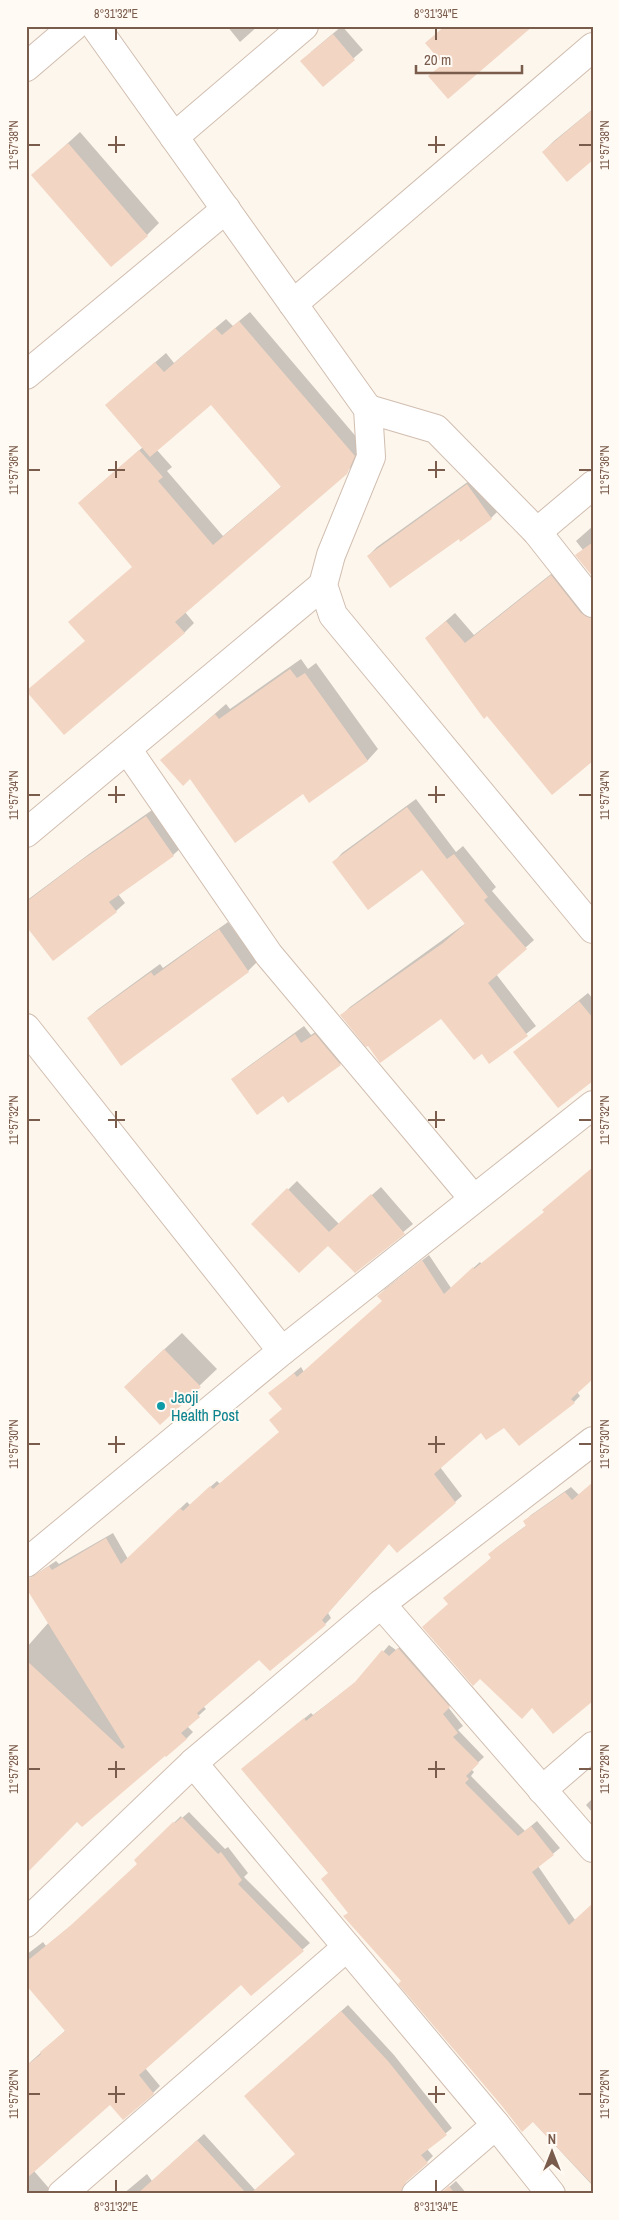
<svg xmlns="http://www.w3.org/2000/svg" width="619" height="2220" font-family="'Archivo Narrow',sans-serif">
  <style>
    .shadow { fill: #0003; fill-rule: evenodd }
    .building { fill: #f3d5c3 }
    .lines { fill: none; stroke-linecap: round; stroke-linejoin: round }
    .minor-casing { stroke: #d1beb0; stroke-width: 30 }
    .minor { stroke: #fff; stroke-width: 28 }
    .ticks { fill: none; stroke: #7a5c4d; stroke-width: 2 }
    .culture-dot { fill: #0f9aa8; stroke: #fffaf3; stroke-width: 2 }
    .labels { text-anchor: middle; stroke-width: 4; stroke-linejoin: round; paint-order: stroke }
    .culture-label { font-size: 16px; fill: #0d838f; stroke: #fffaf3; text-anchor: start }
    .neatline { fill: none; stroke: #7a5c4d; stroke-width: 2 }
    .ticks-label { font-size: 12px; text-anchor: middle; fill: #7a5c4d }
  </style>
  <rect width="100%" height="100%" fill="#fdf6ec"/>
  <g class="shadow">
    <polygon points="227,26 258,26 240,42"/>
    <polygon points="342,26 363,50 323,85 311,52"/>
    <polygon points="593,109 593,159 543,152 554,141"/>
    <polygon points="80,132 159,223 147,235 33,175"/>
    <path d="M250,312L364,446L357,462L185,612L194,623L184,633L86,641L133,566L90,493L143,447L117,395L166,353L174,363L226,319L233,326ZM211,403L282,486L223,536L167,471L172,467L156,449Z"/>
    <polygon points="476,476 500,509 491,518 461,540 459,538 368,556 377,547"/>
    <polygon points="593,526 593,575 583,550 576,541"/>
    <polygon points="560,567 593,607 593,761 426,638 455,613 474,635"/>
    <polygon points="301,659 308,669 316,663 378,749 368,760 309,801 303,792 190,777 162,760 226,704 230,709"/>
    <polygon points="416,799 456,852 463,846 496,887 492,891 534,940 496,974 536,1026 490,1063 482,1052 442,1018 368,1044 342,1015 350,1007 466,923 422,868 334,862 342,853"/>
    <polygon points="155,808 182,847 173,855 118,894 125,903 116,911 26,924 26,901 89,854"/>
    <polygon points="228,922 257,962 248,971 88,1018 97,1010 160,964 163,968"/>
    <polygon points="588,993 593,999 593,1079 515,1052"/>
    <polygon points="304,1026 311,1035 324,1026 349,1055 340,1064 283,1094 233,1079 242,1071"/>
    <polygon points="297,1181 339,1224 381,1187 413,1224 355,1272 328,1244 253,1224"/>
    <polygon points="429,1255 451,1288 480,1262 580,1396 574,1402 505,1426 481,1431 440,1467 462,1496 455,1502 389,1543 328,1613 331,1618 325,1624 259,1658 203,1706 206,1709 187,1726 193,1732 186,1739 77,1821 26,1679 26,1648 49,1622 26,1581 56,1561 59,1564 113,1533 128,1559 187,1502 190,1505 217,1481 220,1484 281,1431 283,1409 270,1393 301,1367 304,1372 384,1301 379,1296 385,1289"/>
    <polygon points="182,1333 217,1369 160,1423 142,1370"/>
    <polygon points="571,1487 579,1495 449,1604 492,1557 490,1554 496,1548 527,1525 525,1521 531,1515"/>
    <polygon points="405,1643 455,1700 448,1707 463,1726 458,1730 484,1757 471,1769 474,1772 471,1776 525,1831 537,1821 560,1848 538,1866 575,1920 593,1908 593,2186 402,1981 349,1912 329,1873 249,1763 311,1713 313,1715 360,1679 389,1645 396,1650"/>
    <polygon points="593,1798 593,1813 586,1805"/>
    <polygon points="189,1812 225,1849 228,1847 248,1873 244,1877 310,1943 251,1994 241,1984 145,2068 160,2086 153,2093 110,2103 34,2171 54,2194 26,2194 26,2066 66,2030 26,1983 26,1955 43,1942 46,1946 79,1919 139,1864 142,1854 181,1816 182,1818"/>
    <polygon points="348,2005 394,2055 452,2128 427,2149 433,2156 427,2162 387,2194 123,2194 147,2174 152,2181 204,2134 255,2190 296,2154 252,2090"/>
    <polygon points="456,2181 467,2194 441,2194"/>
  </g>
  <g class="building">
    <polygon points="445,26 533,26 448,99 428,76 443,64 425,43"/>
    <polygon points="333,34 355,60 323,87 300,61"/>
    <polygon points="593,109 593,160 567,182 542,152"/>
    <polygon points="68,143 148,236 111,267 31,175"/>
    <polygon points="239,321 355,456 347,474 175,622 185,633 64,735 26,691 85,641 68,622 132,567 78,503 139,450 163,477 158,481 213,545 281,487 211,405 150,457 105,405 155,362 164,372 215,328 222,335"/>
    <polygon points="467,484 492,519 460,542 459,539 390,588 367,556"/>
    <polygon points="593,542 593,577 575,555"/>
    <polygon points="551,575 581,613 587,617 593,618 593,761 552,795 487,716 484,719 425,638 446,621 465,643"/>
    <polygon points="290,669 297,678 305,673 368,761 309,803 303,794 235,843 190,779 183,786 160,760 215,714 219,719"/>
    <polygon points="407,807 447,859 454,854 488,897 484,900 527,949 488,983 528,1036 489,1064 482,1054 474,1060 441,1019 380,1063 368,1046 366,1047 340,1015 443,943 465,924 422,870 368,910 332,862"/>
    <polygon points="146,816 174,856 109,902 117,912 53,961 26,926 26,902 79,862"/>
    <polygon points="219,929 249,972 121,1066 87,1018 151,972 154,976"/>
    <polygon points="579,1001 593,1018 593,1081 558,1108 513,1052"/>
    <polygon points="295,1034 301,1043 315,1034 341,1065 288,1103 283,1096 257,1115 231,1079"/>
    <polygon points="593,1167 593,1379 571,1399 575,1403 519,1446 504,1428 486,1440 481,1433 434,1474 456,1503 397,1553 389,1544 322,1620 326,1625 270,1671 259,1660 197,1713 200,1717 181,1733 187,1739 166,1757 165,1756 82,1827 77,1822 26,1874 26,1660 122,1749 125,1747 26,1588 26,1581 49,1566 52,1570 106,1538 121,1564 180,1508 183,1511 210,1486 213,1489 279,1432 269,1420 282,1409 268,1393 294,1373 297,1377 382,1301 377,1296 422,1260 444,1294 473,1267 474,1269 544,1212 542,1210"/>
    <polygon points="287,1188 329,1232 371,1194 405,1234 355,1273 328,1246 299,1273 251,1224"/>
    <polygon points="164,1349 201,1387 160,1425 124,1387"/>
    <polygon points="593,1482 593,1701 553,1734 532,1708 522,1719 480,1679 473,1686 422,1627 448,1604 443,1598 491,1558 488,1554 526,1526 523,1521 565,1492 572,1500"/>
    <polygon points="398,1648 450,1707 443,1714 458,1733 453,1737 479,1763 466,1776 469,1779 465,1783 518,1836 531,1826 554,1855 532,1872 569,1925 593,1903 593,2185 533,2122 522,2132 502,2106 398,1984 401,1981 343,1916 348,1913 321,1879 328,1873 241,1769 304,1718 306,1721 355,1682 382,1650 389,1656"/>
    <polygon points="182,1817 218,1854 221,1852 242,1880 238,1884 304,1951 251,1996 241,1985 139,2075 154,2094 123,2120 110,2105 26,2179 26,2066 41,2054 40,2052 65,2031 26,1985 26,1962 70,1926 137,1864 134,1860 173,1822 175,1823"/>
    <polygon points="341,2011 388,2061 447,2135 421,2155 428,2163 406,2182 401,2194 250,2194 295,2154 244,2096"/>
    <polygon points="197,2140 247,2194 137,2194 196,2141"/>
    <polygon points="449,2186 455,2194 440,2194"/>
  </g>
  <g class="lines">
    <g class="minor-casing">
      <g id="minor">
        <polyline points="95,26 368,409 371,457 331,555 323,585 333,615 593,929"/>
        <polyline points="26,67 74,26"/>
        <polyline points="174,137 304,26"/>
        <polyline points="293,304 593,47"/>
        <polyline points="26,375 226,209"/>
        <polyline points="368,409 436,429 537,532 593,603"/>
        <polyline points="537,532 593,485"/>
        <polyline points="127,749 269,955 473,1198"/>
        <polyline points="26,833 323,585"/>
        <polyline points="26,1028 282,1351"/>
        <polyline points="26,1563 282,1351 593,1105"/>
        <polyline points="381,1604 593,1848"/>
        <polyline points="193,1763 496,2125 551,2194"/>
        <polyline points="542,1790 593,1746"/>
        <polyline points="26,1923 193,1763 381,1604 593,1441"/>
        <polyline points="62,2194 347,1947"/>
        <polyline points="416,2194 496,2125"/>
      </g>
    </g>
    <use href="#minor" class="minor"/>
  </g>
  <path class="ticks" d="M116,28V40M436,28V40M116,136V153M436,136V153M28,145H40M108,145H125M428,145H445M579,145H592M116,461V478M436,461V478M28,470H40M108,470H125M428,470H445M579,470H592M116,786V803M436,786V803M28,795H40M108,795H125M428,795H445M579,795H592M116,1111V1128M436,1111V1128M28,1120H40M108,1120H125M428,1120H445M579,1120H592M116,1436V1453M436,1436V1453M28,1444H40M108,1444H125M428,1444H445M579,1444H592M116,1761V1778M436,1761V1778M28,1769H40M108,1769H125M428,1769H445M579,1769H592M116,2086V2103M436,2086V2103M28,2094H40M108,2094H125M428,2094H445M579,2094H592M116,2180V2192M436,2180V2192"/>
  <circle class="culture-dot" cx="161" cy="1406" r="5"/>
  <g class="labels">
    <g class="culture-label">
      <text x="171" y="1403">Jaoji<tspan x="171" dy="18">Health Post</tspan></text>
    </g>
  </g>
  <rect width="619" height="2220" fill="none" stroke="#fffaf3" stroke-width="55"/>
  <g transform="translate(552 2152)" stroke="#fffaf3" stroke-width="4" paint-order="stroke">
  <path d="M0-4L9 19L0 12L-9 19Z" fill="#7a5c4d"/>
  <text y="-8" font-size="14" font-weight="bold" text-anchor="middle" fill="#7a5c4d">N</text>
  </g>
  <path d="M416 65v8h106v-8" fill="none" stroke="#7a5c4d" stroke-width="2.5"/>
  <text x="424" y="65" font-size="15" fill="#7a5c4d" stroke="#fffaf3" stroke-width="4" paint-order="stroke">20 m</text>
  <rect x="28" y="28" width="564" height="2164" class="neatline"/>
  <g class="ticks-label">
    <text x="116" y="18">8°31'32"E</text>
    <text x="436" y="18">8°31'34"E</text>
    <text transform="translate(14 145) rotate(-90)" y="4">11°57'38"N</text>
    <text transform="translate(605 145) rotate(-90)" y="4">11°57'38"N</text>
    <text transform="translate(14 470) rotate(-90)" y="4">11°57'36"N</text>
    <text transform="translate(605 470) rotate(-90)" y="4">11°57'36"N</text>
    <text transform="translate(14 795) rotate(-90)" y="4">11°57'34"N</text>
    <text transform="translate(605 795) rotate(-90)" y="4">11°57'34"N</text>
    <text transform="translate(14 1120) rotate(-90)" y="4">11°57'32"N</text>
    <text transform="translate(605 1120) rotate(-90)" y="4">11°57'32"N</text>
    <text transform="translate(14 1444) rotate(-90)" y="4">11°57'30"N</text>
    <text transform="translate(605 1444) rotate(-90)" y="4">11°57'30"N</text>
    <text transform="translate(14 1769) rotate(-90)" y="4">11°57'28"N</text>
    <text transform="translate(605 1769) rotate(-90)" y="4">11°57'28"N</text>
    <text transform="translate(14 2094) rotate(-90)" y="4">11°57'26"N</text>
    <text transform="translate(605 2094) rotate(-90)" y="4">11°57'26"N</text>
    <text x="116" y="2211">8°31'32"E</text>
    <text x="436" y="2211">8°31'34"E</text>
  </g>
</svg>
